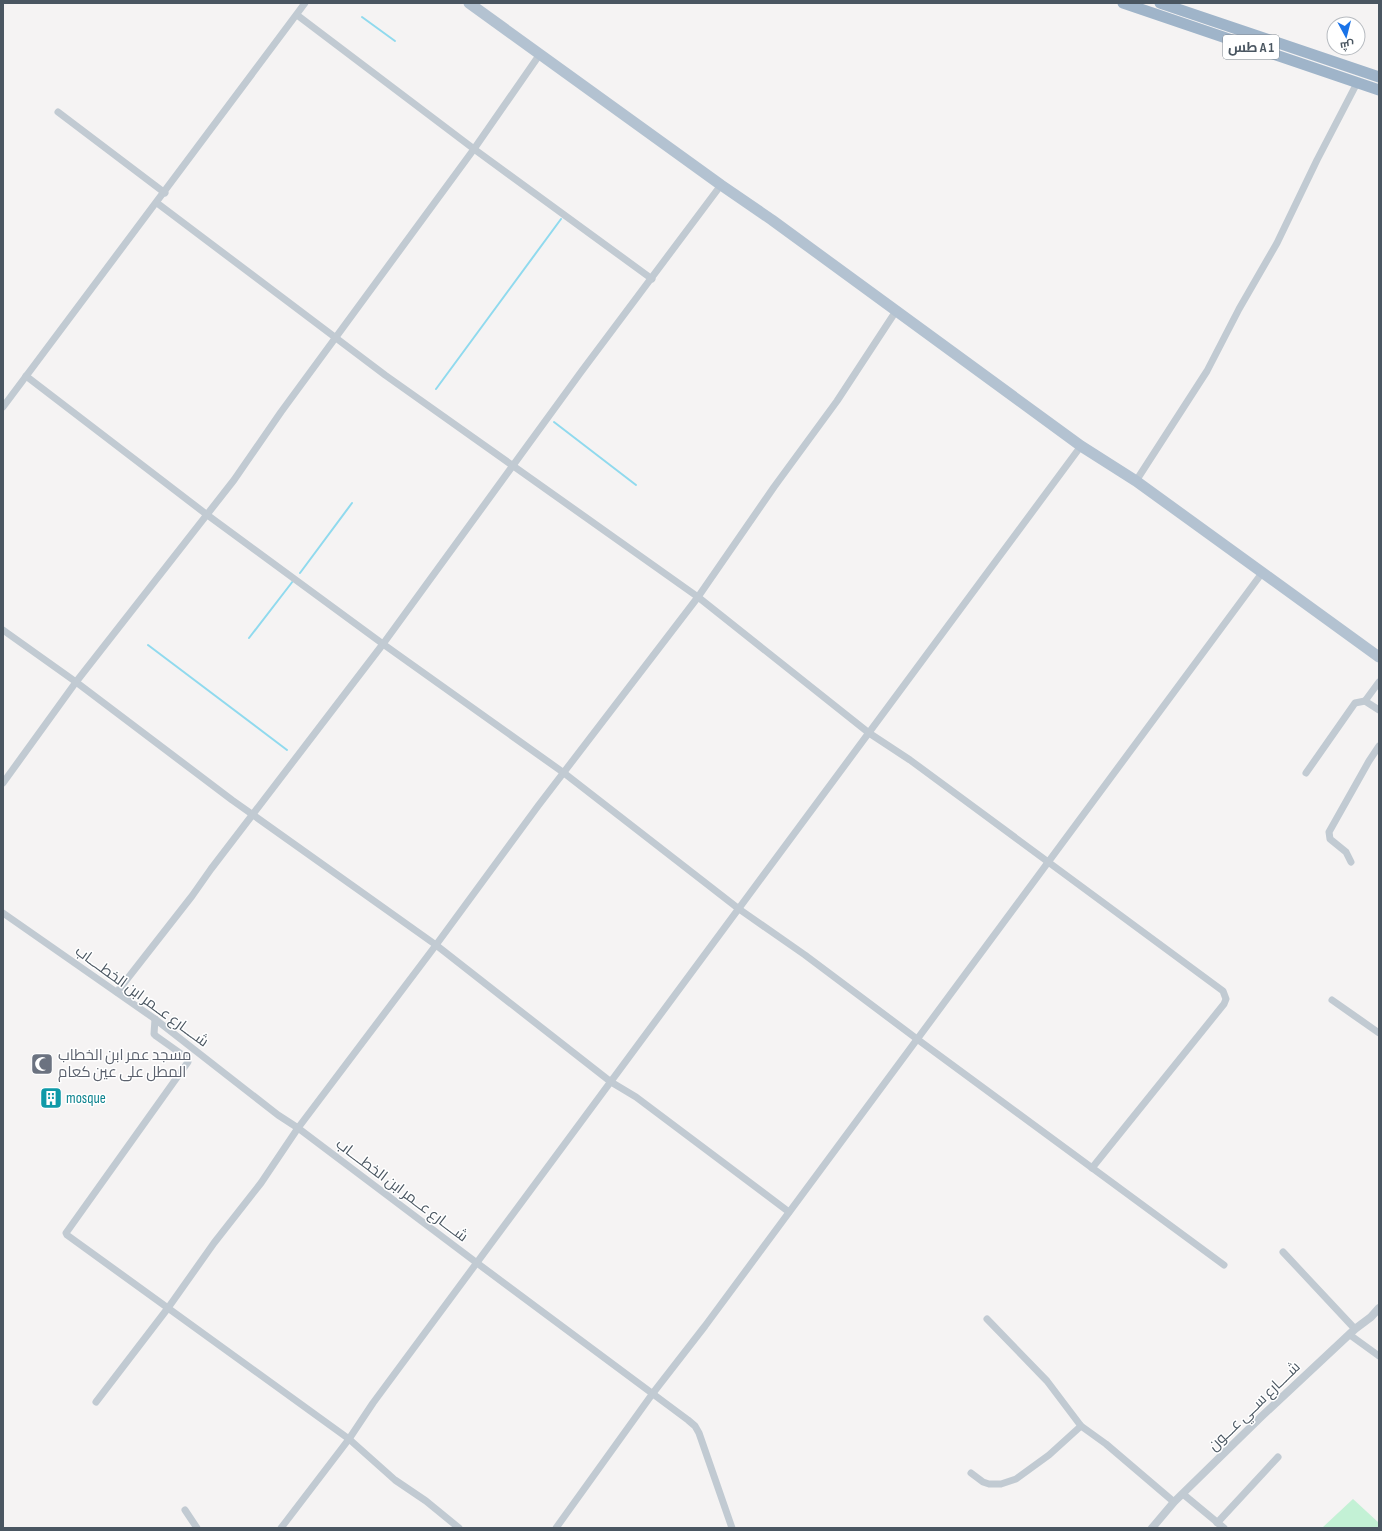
<svg xmlns="http://www.w3.org/2000/svg" width="1382" height="1531" font-family="'Sofia Sans Condensed',Cairo,sans-serif">
  <style>
    .green { fill: #c3f1d5 }
    .lines { fill: none; stroke-linecap: round; stroke-linejoin: round }
    .stream { stroke: #90daee; stroke-width: 2 }
    .minor { stroke: #c1cad2; stroke-width: 7 }
    .tertiary { stroke: #c1cad2; stroke-width: 8 }
    .primary { stroke: #b3c2d1; stroke-width: 11 }
    .trunk { stroke: #9fb4c9; stroke-width: 11 }
    .labels { text-anchor: middle; stroke-width: 3; stroke-linejoin: round; paint-order: stroke }
    .shield { fill: #fff; stroke: #808990; stroke-width: 1 }
    .shield-label { font-size: 14px; font-weight: bold; fill: #4a5661 }
    .street-label { font-size: 15px; fill: #4a5661; stroke: #fff }
    .worship-label { font-size: 15px; fill: #5b616d; stroke: #fff; text-anchor: start }
    .culture-label { font-size: 15px; fill: #0d838f; stroke: #fff; text-anchor: start }
  </style>
  <rect width="100%" height="100%" fill="#f5f3f3"/>
  <polygon class="green" points="1353,1499 1379,1523 1379,1528 1322,1528"/>
  <g class="lines">
    <g class="stream">
      <polyline points="362,17 395,41"/>
      <polyline points="436,389 561,219"/>
      <polyline points="554,422 636,485"/>
      <polyline points="300,573 352,503"/>
      <polyline points="249,638 293,581"/>
      <polyline points="148,645 287,750"/>
    </g>
    <g class="minor">
      <polyline points="297,15 474,149 652,279"/>
      <polyline points="58,112 165,193"/>
      <polyline points="157,203 385,375 698,597 869,733 910,760 1223,991 1226,999 1224,1004 1092,1168"/>
      <polyline points="26,376 206,514 383,644 564,773 739,909 805,955 917,1039 1224,1265"/>
      <polyline points="3,407 305,3"/>
      <polyline points="1136,481 1207,371 1239,309 1277,243 1317,160 1357,83"/>
      <polyline points="3,630 76,682 232,800 436,945 611,1082 636,1097 789,1212"/>
      <polyline points="1379,682 1365,701 1379,710"/>
      <polyline points="1306,773 1355,703 1365,701"/>
      <polyline points="3,783 76,682 234,480 281,412 474,149 540,54"/>
      <polyline points="1351,862 1346,852 1330,839 1329,832 1369,761 1379,746"/>
      <polyline points="3,913 155,1019 278,1115 298,1128 477,1263 688,1420 695,1426 699,1433 732,1528"/>
      <polyline points="117,992 192,896 211,869 383,644 581,372 721,185"/>
      <polyline points="1332,1000 1379,1033"/>
      <polyline points="155,1019 154,1034 156,1036 187,1058 188,1062 66,1233 67,1235 349,1439 395,1480 426,1501 459,1528"/>
      <polyline points="1283,1252 1355,1329"/>
      <polyline points="987,1319 1047,1381 1081,1426 1106,1444 1174,1502"/>
      <polyline points="1350,1335 1379,1356"/>
      <polyline points="96,1402 168,1308 214,1243 261,1183 298,1128 436,945 538,806 698,597 774,487 837,401 896,311"/>
      <polyline points="971,1473 983,1482 989,1484 1001,1484 1016,1479 1049,1455 1081,1426"/>
      <polyline points="1183,1494 1224,1528"/>
      <polyline points="185,1510 197,1528"/>
      <polyline points="1217,1523 1278,1457"/>
      <polyline points="281,1528 349,1439 373,1403 1081,446"/>
      <polyline points="556,1528 653,1393 705,1326 1262,573"/>
    </g>
    <polyline class="tertiary" points="1152,1528 1174,1502 1262,1416 1355,1329 1371,1317 1379,1308"/>
    <polyline class="primary" points="469,3 721,185 772,220 1081,446 1136,481 1379,657"/>
    <g class="trunk">
      <polyline points="1123,3 1379,90"/>
      <polyline points="1160,3 1379,77"/>
    </g>
  </g>
  <defs>
    <g id="mosque-square" transform="scale(1.15)"><rect x="-9" y="-9" width="18" height="18" rx="4" fill="#6b7280" stroke="#fff"/><path d="M3.5-4.9A6 6 0 1 0 3.5 4.9A5 5 0 1 1 3.5-4.9Z" fill="#fff"/></g>
    <g id="building-square" transform="scale(1.15)"><rect x="-9" y="-9" width="18" height="18" rx="4" fill="#0f9aa8" stroke="#fff"/><path d="M-4-6H4V6H1V3H-1V6H-4ZM-2.5-4.3h1.7v1.8h-1.7ZM.8-4.3h1.7v1.8H.8ZM-2.5-1h1.7V.8h-1.7ZM.8-1h1.7V.8H.8Z" fill="#fff"/></g>
  </defs>
  <g fill-rule="evenodd">
    <use href="#mosque-square" x="42" y="1064"/>
    <use href="#building-square" x="51" y="1098"/>
  </g>
  <g class="labels">
    <rect class="shield" x="1223" y="35" width="56" height="24" rx="3"/>
    <g class="shield-label">
      <text x="1251" y="52">طس A 1</text>
    </g>
    <g class="street-label">
      <text transform="translate(142 996) rotate(36)" y="5">شــــارع عــمر ابن الخطــــاب</text>
      <text transform="translate(402 1190) rotate(37)" y="5">شــــارع عــمر ابن الخطــــاب</text>
      <text transform="translate(1254 1406) rotate(-44)" y="5">شــــارع ســي عـــون</text>
    </g>
    <g class="worship-label">
      <text x="58" y="1060">مسجد عمر ابن الخطاب<tspan x="58" dy="17">المطل على عين كعام</tspan></text>
    </g>
    <g class="culture-label">
      <text x="66" y="1103">mosque</text>
    </g>
  </g>
  <rect width="1382" height="1531" fill="none" stroke="#4a5661" stroke-width="8"/>
  <g transform="translate(1346 36) rotate(173)"><circle r="19" fill="#ffffff" stroke="#b7bbc0"/>
  <path d="M0-3L7 15L0 10L-7 15Z" fill="#1a73e8"/>
  <text y="-6" font-size="11" font-weight="bold" text-anchor="middle" fill="#4a5661">ش</text>
  </g>
</svg>
